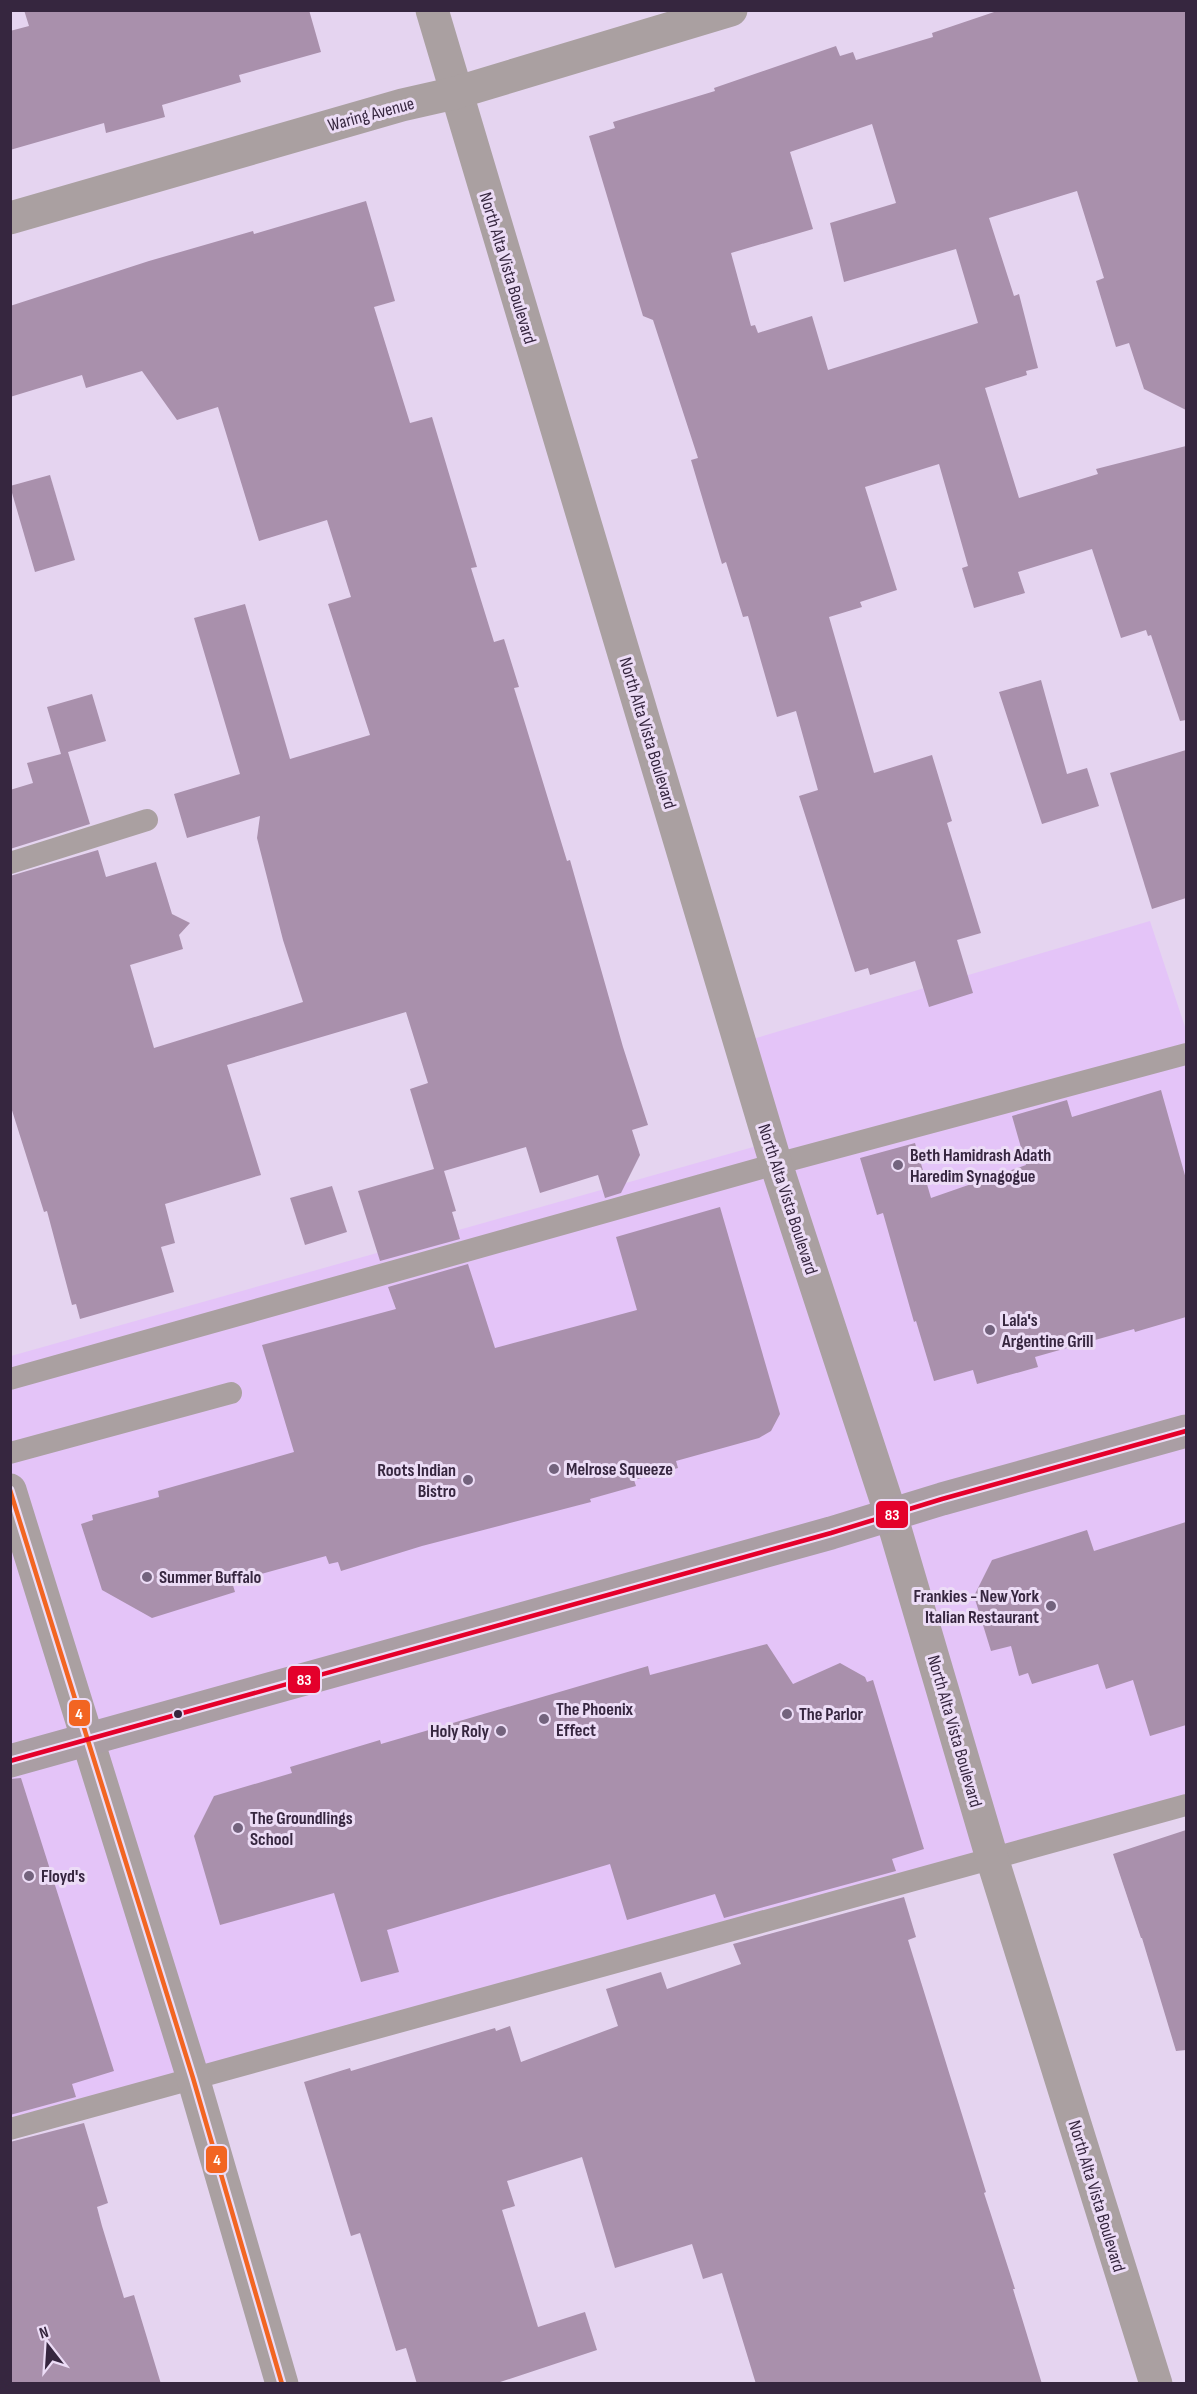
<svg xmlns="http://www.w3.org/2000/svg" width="1197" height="2394" font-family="'Sofia Sans Condensed',sans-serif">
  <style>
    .built { fill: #e4c4f8 }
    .building { fill: #a990ac; fill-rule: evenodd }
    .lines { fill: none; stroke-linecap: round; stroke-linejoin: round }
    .service { stroke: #aaa0a1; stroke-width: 22 }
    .minor { stroke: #aaa0a1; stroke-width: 33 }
    .secondary { stroke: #aa9ea4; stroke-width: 33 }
    .bus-1-casing { stroke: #ecdcf6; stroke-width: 9 }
    .bus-2-casing { stroke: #ecdcf6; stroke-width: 9 }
    .bus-1 { stroke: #f26522; stroke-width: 4.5 }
    .bus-2 { stroke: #e4002b; stroke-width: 4.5 }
    .poi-dot { fill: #73637d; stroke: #ecdcf6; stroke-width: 2 }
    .bus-dot { fill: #36263f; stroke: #ecdcf6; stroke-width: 2 }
    .labels { text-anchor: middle; stroke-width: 6; stroke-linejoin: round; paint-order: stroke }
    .street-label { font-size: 18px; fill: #36263f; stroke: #ecdcf6 }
    .poi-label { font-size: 18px; font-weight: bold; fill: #36263f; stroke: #ecdcf6; text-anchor: start }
    .line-badge { stroke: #ecdcf6; stroke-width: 2 }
    .badge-label { font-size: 16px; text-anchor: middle; font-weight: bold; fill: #fff }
  </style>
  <rect width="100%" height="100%" fill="#e5d4f0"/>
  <polygon class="built" points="1150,921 1186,1030 1186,1800 11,2128 11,1356 775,1141 743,1042"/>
  <g class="building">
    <polygon points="24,10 309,10 321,52 239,75 241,82 162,105 165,117 106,133 104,123 10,150 10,31 29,26"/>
    <path d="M1000,10H1186V410L1144,389L1129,343L1116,347L1096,281L1104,278L1077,191L989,218L1014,296L1019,294L1038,368L1026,371L1027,375L985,388L1019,498L1098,474L1096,469L1186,446V720L1180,721L1151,635L1148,636L1146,630L1121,638L1092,549L1018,572L1025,593L974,608L962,568L968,566L939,464L865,487L897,590L860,602L862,607L829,617L874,773L932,755L952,821L947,823L981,933L957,940L973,993L929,1007L915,961L870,975L868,968L855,972L799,796L818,790L796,711L777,717L748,616L743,617L726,562L722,564L691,460L698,458L653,320L643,316L589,136L615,128L613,122L715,91L714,88L836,46L840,56L853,52L856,60L933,37L932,33ZM872,124L896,203L830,223L844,282L956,249L978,323L828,370L812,316L758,333L755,325L751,326L731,253L813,229L790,152Z"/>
    <polygon points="366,201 395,301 374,307 410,423 432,417 477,567 471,568 494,642 504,639 519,687 514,688 524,720 567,861 570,860 623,1047 648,1125 632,1130 640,1155 621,1193 605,1198 598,1175 540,1193 526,1147 444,1171 456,1211 452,1212 460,1239 380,1261 358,1191 434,1169 410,1089 428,1083 406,1012 227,1065 261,1175 165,1204 175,1243 161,1247 174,1292 80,1319 76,1304 72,1305 47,1211 44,1212 10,1104 10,876 98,850 106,877 156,862 172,914 190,923 179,935 183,949 130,965 154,1048 303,1002 283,940 257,838 260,816 187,838 174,794 240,774 194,618 245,604 290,759 370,735 328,604 351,597 327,520 259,541 218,407 177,420 142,371 86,388 82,375 10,397 10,306 149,261 253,231 254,234"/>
    <polygon points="50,475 75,560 35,572 10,486"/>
    <polygon points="1041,680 1067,774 1087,768 1099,806 1042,824 999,692"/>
    <polygon points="92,694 106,741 68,752 90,824 10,849 10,790 33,783 27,763 61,754 47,707"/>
    <polygon points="1186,750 1186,898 1152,909 1110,773"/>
    <polygon points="1161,1090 1186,1179 1186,1317 1135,1332 1134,1329 1035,1357 1038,1367 977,1384 973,1370 934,1381 916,1321 914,1322 883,1213 877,1215 860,1158 915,1143 931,1198 1026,1165 1012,1116 1067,1100 1072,1117"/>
    <polygon points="332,1186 347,1232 305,1245 290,1198"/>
    <polygon points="720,1207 780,1414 771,1431 759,1438 676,1461 678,1468 634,1480 636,1486 590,1499 591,1502 422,1546 341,1571 338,1562 329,1564 326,1556 232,1582 235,1592 152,1618 102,1590 81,1524 93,1520 92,1515 159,1497 158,1491 294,1452 262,1345 396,1309 388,1287 468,1264 495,1348 637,1310 616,1237"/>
    <polygon points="1186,1522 1186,1725 1150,1736 1133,1680 1106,1689 1098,1664 1032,1684 1028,1673 1019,1676 1011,1646 991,1651 974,1596 992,1560 1087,1530 1094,1551"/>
    <polygon points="767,1644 793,1684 840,1663 865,1677 867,1682 873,1680 924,1849 892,1859 896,1871 724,1918 715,1894 627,1920 610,1864 387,1930 399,1972 361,1982 334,1893 220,1925 194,1836 214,1796 292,1773 290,1767 380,1740 381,1744 648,1666 650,1675"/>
    <polygon points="21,1778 114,2071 72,2084 76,2097 10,2115 10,1779"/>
    <polygon points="1186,1830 1186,2050 1176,2051 1142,1938 1141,1938 1113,1854"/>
    <polygon points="904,1897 916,1937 908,1940 986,2192 984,2193 1015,2289 1013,2289 1042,2384 756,2384 722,2273 703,2279 692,2244 615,2268 582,2157 507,2181 515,2206 502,2210 538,2327 585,2312 597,2350 494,2384 417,2384 406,2348 396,2351 360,2233 351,2236 304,2082 350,2068 351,2071 495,2028 496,2031 510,2026 521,2062 618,2026 606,1989 661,1972 667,1989 741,1964 733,1944"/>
    <polygon points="84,2123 108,2203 97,2207 102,2226 124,2298 134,2295 161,2384 10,2384 10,2142"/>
  </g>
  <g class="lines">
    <g class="service">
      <polyline points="10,863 147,820"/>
      <polyline points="10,1379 776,1164 1186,1054"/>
      <polyline points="10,1453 231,1393"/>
      <polyline points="10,2129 1186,1805"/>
    </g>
    <g class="minor">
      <polyline points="432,10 776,1164 891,1515 992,1858 1156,2384"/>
      <polyline points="10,218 402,105 455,93 731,10"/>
      <polyline points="10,1490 193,2078 282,2384"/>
    </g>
    <polyline class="secondary" points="10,1761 831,1533 942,1499 1186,1431"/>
    <g class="bus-1-casing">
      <polyline id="bus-1" points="10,1490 193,2078 282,2384"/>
    </g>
    <g class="bus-2-casing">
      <polyline id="bus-2" points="10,1761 831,1533 942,1499 1186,1431"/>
    </g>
    <use href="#bus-1" class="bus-1"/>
    <use href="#bus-2" class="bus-2"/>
  </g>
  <g class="poi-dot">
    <circle cx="898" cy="1165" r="6"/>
    <circle cx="990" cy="1330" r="6"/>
    <circle cx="554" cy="1469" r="6"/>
    <circle cx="468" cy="1480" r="6"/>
    <circle cx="147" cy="1577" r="6"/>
    <circle cx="1051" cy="1606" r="6"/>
    <circle cx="787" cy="1714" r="6"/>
    <circle cx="544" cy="1719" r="6"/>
    <circle cx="501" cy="1731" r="6"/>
    <circle cx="238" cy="1828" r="6"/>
    <circle cx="29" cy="1876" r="6"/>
  </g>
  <circle class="bus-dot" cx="178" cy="1714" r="5"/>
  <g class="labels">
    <g class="street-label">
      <text transform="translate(371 114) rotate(-15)" y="6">Waring Avenue</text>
      <text transform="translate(508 268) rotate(73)" y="6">North Alta Vista Boulevard</text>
      <text transform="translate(648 733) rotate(73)" y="6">North Alta Vista Boulevard</text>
      <text transform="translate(788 1199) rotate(72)" y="6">North Alta Vista Boulevard</text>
      <text transform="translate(955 1731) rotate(74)" y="6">North Alta Vista Boulevard</text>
      <text transform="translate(1097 2196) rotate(73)" y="6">North Alta Vista Boulevard</text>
    </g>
    <g class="poi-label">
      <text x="910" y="1161">Beth Hamidrash Adath<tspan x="910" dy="21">Haredim Synagogue</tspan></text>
      <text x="1002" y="1326">Lala's<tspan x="1002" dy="21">Argentine Grill</tspan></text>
      <text x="566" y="1475">Melrose Squeeze</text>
      <text x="456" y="1476" text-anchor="end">Roots Indian<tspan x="456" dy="21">Bistro</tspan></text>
      <text x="159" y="1583">Summer Buffalo</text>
      <text x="1039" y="1602" text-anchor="end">Frankies - New York<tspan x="1039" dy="21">Italian Restaurant</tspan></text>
      <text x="556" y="1715">The Phoenix<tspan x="556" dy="21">Effect</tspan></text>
      <text x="799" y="1720">The Parlor</text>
      <text x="489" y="1737" text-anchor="end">Holy Roly</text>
      <text x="250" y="1824">The Groundlings<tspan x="250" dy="21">School</tspan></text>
      <text x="41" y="1882">Floyd's</text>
    </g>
  </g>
  <g class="line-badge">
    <rect x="875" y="1500" width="34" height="29" rx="6" fill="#e4002b"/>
    <rect x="287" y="1665" width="34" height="29" rx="6" fill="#e4002b"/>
    <rect x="68" y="1699" width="23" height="28" rx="6" fill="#f26522"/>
    <rect x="205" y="2145" width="23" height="29" rx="6" fill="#f26522"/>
  </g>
  <g class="badge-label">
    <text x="892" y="1520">83</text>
    <text x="304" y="1685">83</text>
    <text x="79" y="1719">4</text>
    <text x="217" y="2165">4</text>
  </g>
  <rect width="1197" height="2394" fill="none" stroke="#36263f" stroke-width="24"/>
  <g transform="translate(48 2346) rotate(343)" stroke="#ecdcf6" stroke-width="4.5" paint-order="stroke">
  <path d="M0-4.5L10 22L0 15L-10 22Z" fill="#36263f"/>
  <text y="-9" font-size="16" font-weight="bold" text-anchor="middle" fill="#36263f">N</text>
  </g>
</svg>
